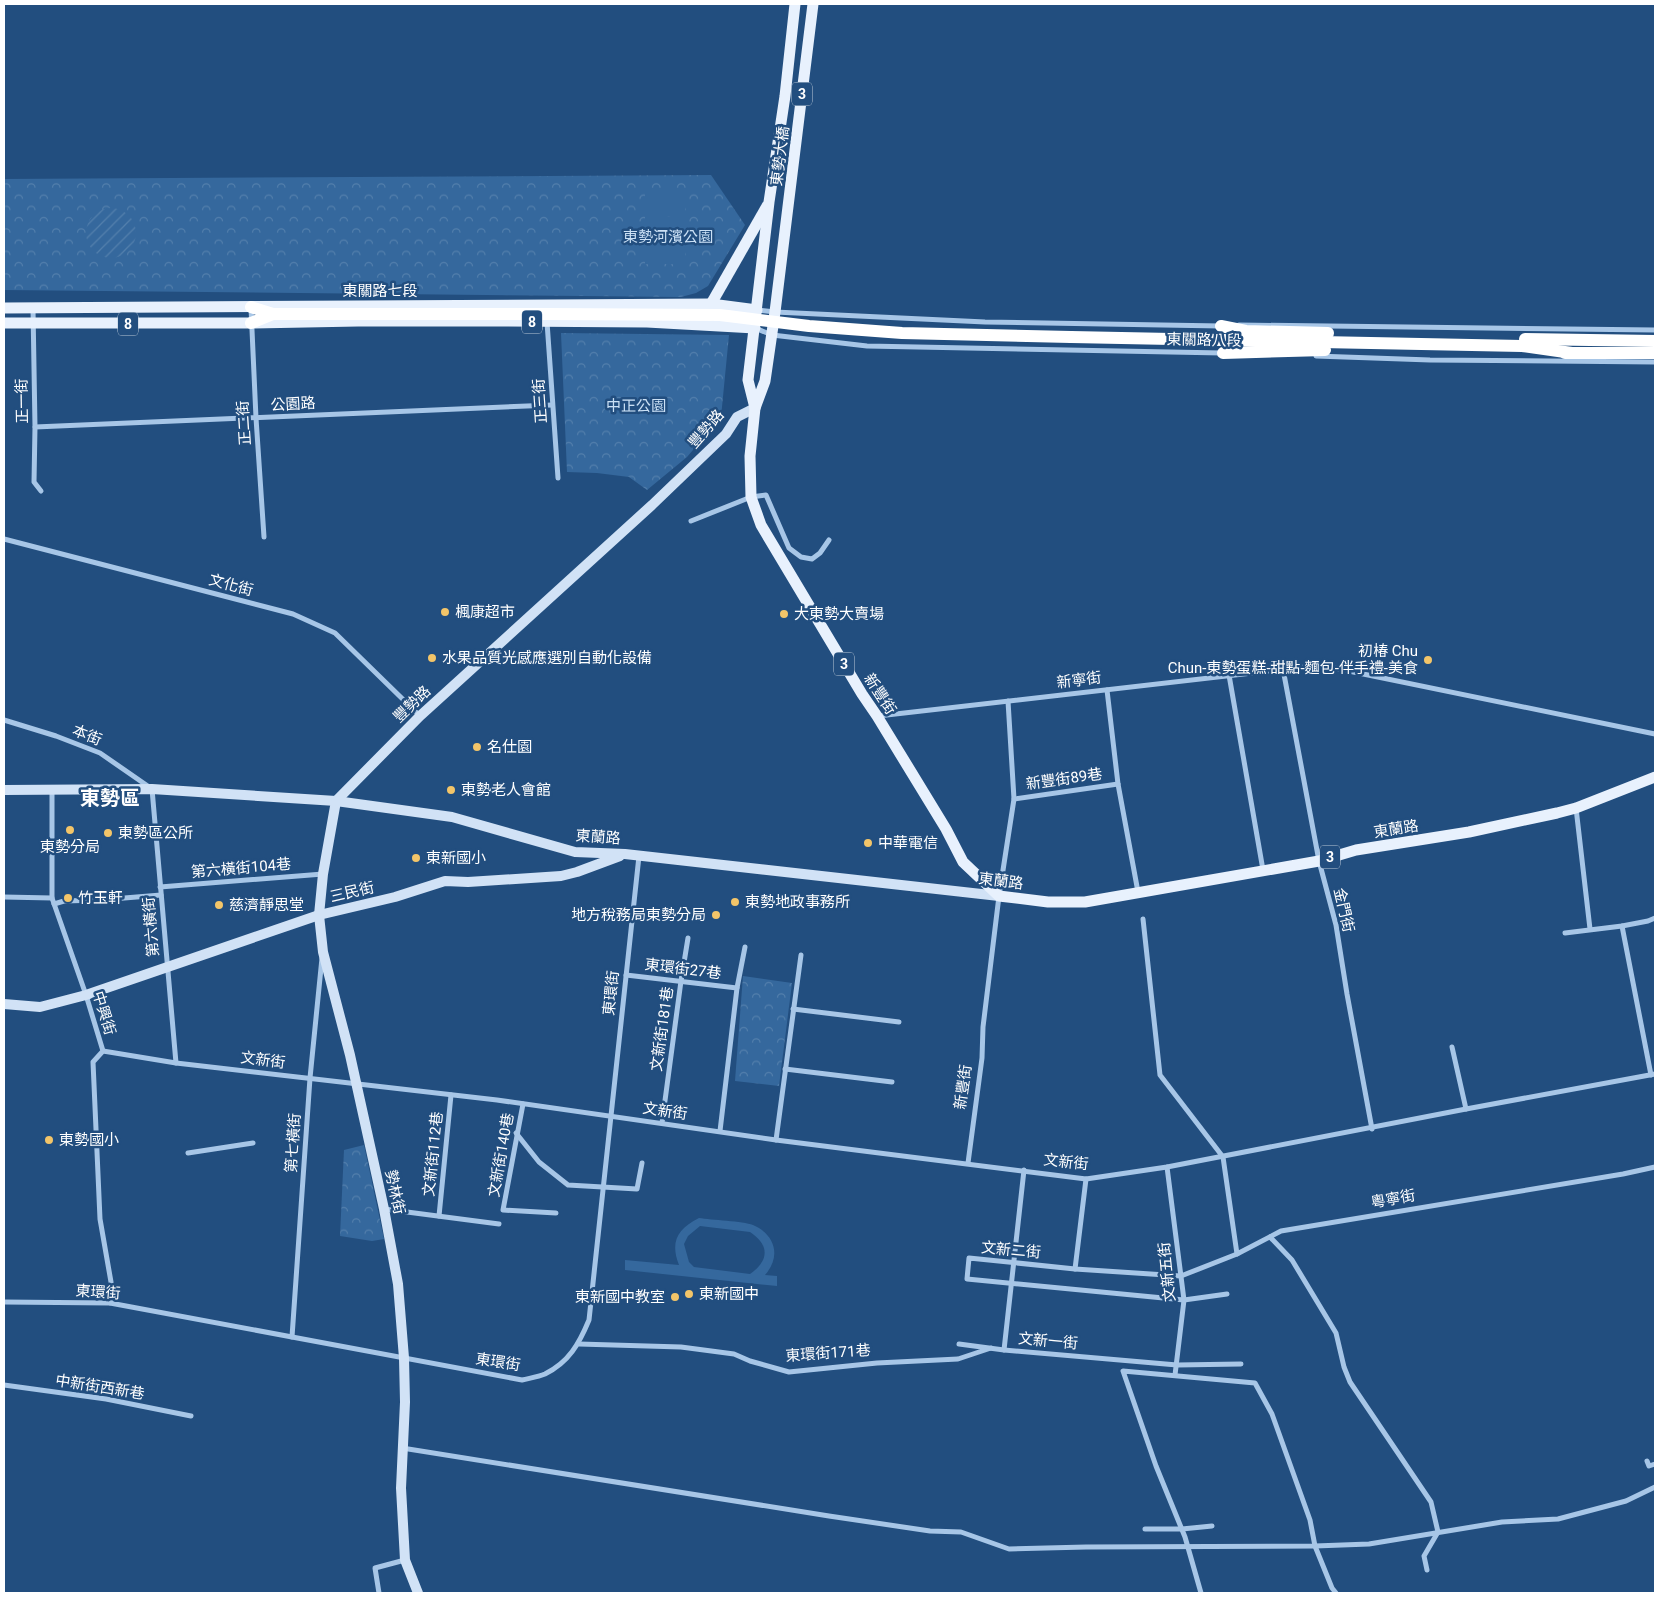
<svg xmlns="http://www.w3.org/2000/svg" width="1659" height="1597" font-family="Roboto,'Noto Sans TC',sans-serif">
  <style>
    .park { fill: url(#park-crowns) }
    .garden { fill: url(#garden-furrows) }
    .pitch { fill: #35689d; fill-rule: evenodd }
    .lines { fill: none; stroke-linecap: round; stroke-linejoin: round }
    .street { stroke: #a7c6e7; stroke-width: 5 }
    .secondary { stroke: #d1e2f6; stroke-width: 10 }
    .primary { stroke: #e8f1fd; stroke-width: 11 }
    .highway { stroke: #fff; stroke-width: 12 }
    .highway-bridge { stroke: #fff; stroke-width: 12 }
    .poi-dot { fill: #f3c569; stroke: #224e7f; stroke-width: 2 }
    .labels { text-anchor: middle; stroke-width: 5; stroke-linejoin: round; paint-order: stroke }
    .shield { fill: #224e7f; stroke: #bdcad9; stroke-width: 1 }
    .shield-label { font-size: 14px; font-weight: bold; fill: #fff }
    .street-label { font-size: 15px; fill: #fff; stroke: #224e7f }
    .park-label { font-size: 15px; fill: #cae0f5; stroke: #224e7f }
    .poi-label { font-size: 15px; fill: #fff; stroke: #224e7f; text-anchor: start }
    .district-label { font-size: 20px; font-weight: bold; fill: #fff; stroke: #224e7f }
  </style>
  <defs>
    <pattern id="park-crowns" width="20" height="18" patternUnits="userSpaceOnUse" patternTransform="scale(1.25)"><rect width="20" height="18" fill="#35689d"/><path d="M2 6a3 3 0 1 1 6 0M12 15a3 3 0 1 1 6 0" fill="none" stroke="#537fac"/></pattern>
    <pattern id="garden-furrows" width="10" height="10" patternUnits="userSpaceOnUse" patternTransform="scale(1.25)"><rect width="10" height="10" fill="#35689d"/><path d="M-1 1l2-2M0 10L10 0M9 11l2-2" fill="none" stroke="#537fac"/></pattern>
  </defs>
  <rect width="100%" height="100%" fill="#224e7f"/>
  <g class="park">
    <polygon points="711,175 745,225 708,286 696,293 681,297 4,290 4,179"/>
    <polygon points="561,333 729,335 721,417 687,457 647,490 629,477 597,473 567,472"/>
    <polygon points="743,976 792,983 779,1086 735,1081"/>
    <polygon points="364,1145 384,1239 372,1241 340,1236 344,1150"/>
  </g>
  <circle class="garden" cx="111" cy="233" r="25"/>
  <g class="pitch">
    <rect x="645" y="193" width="40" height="23"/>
    <rect x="645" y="217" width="40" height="23"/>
    <rect x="645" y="241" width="40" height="23"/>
    <path d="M699,1218C711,1220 743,1221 753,1225C776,1235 781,1257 765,1275L777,1276V1286L625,1270V1260L679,1265C670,1242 677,1229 699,1218ZM700,1226L750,1232C770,1245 769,1261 750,1274L694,1267L689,1262L684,1244L688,1236Z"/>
  </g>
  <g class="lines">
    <g class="street">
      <polyline points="251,308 256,418 264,537"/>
      <polyline points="33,309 35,427 34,482 41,491"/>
      <polyline points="757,310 775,312 985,322 1221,326"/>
      <polyline points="547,322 558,478"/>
      <polyline points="1239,325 1655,330"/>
      <polyline points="755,328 772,335 867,346 1222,353"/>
      <polyline points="1316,356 1430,360 1655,362"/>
      <polyline points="35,427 552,405"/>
      <polyline points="691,521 751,497 766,495 789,548 801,557 812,559 820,553 829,540"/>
      <polyline points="4,539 293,614 335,633 420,716"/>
      <polyline points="1283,669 1319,861 1336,925 1347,994 1372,1129"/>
      <polyline points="1229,675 1263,870"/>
      <polyline points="1107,690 1118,784 1138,892"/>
      <polyline points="878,716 1314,666 1334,668 1655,734"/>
      <polyline points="4,720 56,736 100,753 152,789 176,1063"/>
      <polyline points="52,790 52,898 86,995 103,1051 93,1062 100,1219 111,1282 110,1303"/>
      <polyline points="1014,799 1118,784"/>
      <polyline points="1576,808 1590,929"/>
      <polyline points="160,887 323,874"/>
      <polyline points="4,897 52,898"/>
      <polyline points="54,904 64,901 100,900 161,895"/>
      <polyline points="1143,919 1160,1075 1223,1157 1237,1254 1281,1231 1623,1174 1655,1167"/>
      <polyline points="1622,926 1651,1075"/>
      <polyline points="1565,933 1622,926 1648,921 1655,918"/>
      <polyline points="626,975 737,988"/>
      <polyline points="793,1009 899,1022"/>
      <polyline points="1452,1047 1466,1109"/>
      <polyline points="103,1051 176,1063 497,1100 776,1140 1086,1179 1167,1167 1466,1109 1655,1074"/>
      <polyline points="785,1069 892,1082"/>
      <polyline points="523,1104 503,1210 556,1213"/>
      <polyline points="662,1123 681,981 688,938"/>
      <polyline points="720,1131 737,988 745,947"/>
      <polyline points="516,1133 539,1162 568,1185 637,1189 642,1163"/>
      <polyline points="776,1140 801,955"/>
      <polyline points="188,1153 253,1143"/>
      <polyline points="968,1163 982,1058 983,1027 999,896 1014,799 1008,701"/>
      <polyline points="1167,1167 1184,1300 1175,1375"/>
      <polyline points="1024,1170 1004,1350 1177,1365 1241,1364"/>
      <polyline points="384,1209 499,1224"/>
      <polyline points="439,1216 451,1095"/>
      <polyline points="1270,1237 1292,1260 1336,1333 1344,1367 1350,1382 1431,1502 1438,1532 1424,1556 1427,1570"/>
      <polyline points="1075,1269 1086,1179"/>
      <polyline points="1227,1294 1184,1300 967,1279 969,1258 1075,1269 1181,1276 1237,1254"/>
      <path d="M4,1302L110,1303L522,1380C530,1378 538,1377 545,1374C569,1362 579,1344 589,1320L639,856"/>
      <polyline points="292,1337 310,1078 322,958"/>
      <polyline points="579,1344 681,1347 734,1354 750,1361 789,1372 877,1363 958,1359 991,1348"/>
      <polyline points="959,1344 1004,1350"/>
      <polyline points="4,1385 106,1399 191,1416"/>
      <polyline points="402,1448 829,1516 930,1531 961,1532 1009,1549 1086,1547 1315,1546 1369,1544 1502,1522 1558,1519 1626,1501 1655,1487"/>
      <polyline points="1647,1461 1649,1466 1655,1464"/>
      <polyline points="1145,1529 1182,1529 1212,1526"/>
      <polyline points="379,1593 375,1568 405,1560"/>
      <polyline points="1201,1593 1185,1537 1156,1466 1123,1371 1255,1383 1272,1414 1310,1520 1315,1546 1332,1588 1336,1593"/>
    </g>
    <g class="secondary">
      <polyline points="4,790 152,789 336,801 452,817 575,852 625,854 999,896"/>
      <polyline points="336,801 323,874 319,915 323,952 350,1055 384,1209 398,1284 404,1358 405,1402 401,1488 405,1560 418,1593"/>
      <polyline points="336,801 420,716 652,505 726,434 737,417 755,408"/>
      <polyline points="4,1004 40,1007 86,995 319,915 395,897 445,881 468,882 561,876 577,872 620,856"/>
    </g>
    <g class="primary">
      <polyline points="813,4 775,312 765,381 755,408 750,456 751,497 761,525 862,694 877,716 946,829 963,862 999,896 1048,902 1085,902 1319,861 1356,850 1469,832 1557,813 1576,808 1655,777"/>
      <polyline points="711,304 767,206"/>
      <polyline points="4,308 711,304 757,310"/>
      <polyline points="4,323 251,323 358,321 499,321 647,322 755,328"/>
      <polyline points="755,408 748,380 769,202 785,96 795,4"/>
    </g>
    <g class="highway">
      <polyline points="251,307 273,314 547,314"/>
      <polyline points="251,323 273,314"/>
      <polyline points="1221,326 1246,331 1328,333"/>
      <polyline points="1071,337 1522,346 1572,353"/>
      <polyline points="1525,339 1655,341"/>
      <polyline points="1223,353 1325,350"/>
      <polyline points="1565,353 1655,353"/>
    </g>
    <polyline class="highway-bridge" points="547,314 720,315 809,326 902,333 1071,337"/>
  </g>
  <g class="poi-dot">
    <circle cx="445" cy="612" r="5"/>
    <circle cx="784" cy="614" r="5"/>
    <circle cx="432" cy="658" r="5"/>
    <circle cx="1428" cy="660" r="5"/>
    <circle cx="477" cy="747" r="5"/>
    <circle cx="451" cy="790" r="5"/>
    <circle cx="70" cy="830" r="5"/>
    <circle cx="108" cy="833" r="5"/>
    <circle cx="868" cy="843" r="5"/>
    <circle cx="416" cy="858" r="5"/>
    <circle cx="68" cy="898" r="5"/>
    <circle cx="735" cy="902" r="5"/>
    <circle cx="219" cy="905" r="5"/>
    <circle cx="716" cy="915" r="5"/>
    <circle cx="49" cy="1140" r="5"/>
    <circle cx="689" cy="1294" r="5"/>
    <circle cx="675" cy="1297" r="5"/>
  </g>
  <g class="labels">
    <g class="shield">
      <rect x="792" y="82.5" width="20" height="23" rx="4"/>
      <rect x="522" y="310.5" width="20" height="23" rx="4"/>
      <rect x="118" y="312.5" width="20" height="23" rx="4"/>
      <rect x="834" y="652.5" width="20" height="23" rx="4"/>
      <rect x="1320" y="845.5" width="20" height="23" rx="4"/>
    </g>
    <g class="shield-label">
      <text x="802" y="99">3</text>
      <text x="532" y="327">8</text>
      <text x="128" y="329">8</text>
      <text x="844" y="669">3</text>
      <text x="1330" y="862">3</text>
    </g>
    <g class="street-label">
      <text transform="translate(780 156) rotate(-83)" y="5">東勢大橋</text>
      <text x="380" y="296">東關路七段</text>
      <text transform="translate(1204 340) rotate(1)" y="5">東關路八段</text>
      <text transform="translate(22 401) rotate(-91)" y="5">正一街</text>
      <text transform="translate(540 401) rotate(-94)" y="5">正三街</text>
      <text transform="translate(293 404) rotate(-3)" y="5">公園路</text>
      <text transform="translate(244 423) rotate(-94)" y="5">正二街</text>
      <text transform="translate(706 429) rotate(-49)" y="5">豐勢路</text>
      <text transform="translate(231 585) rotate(15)" y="5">文化街</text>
      <text transform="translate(1079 680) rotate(-7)" y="5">新寧街</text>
      <text transform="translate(880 694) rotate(57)" y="5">新豐街</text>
      <text transform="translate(412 704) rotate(-44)" y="5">豐勢路</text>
      <text transform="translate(87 735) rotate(22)" y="5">本街</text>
      <text transform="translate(1064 779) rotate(-8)" y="5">新豐街89巷</text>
      <text transform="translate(1396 829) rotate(-9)" y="5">東蘭路</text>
      <text transform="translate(598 837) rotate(4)" y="5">東蘭路</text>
      <text transform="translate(241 868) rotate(-5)" y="5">第六橫街104巷</text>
      <text transform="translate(1001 881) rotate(7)" y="5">東蘭路</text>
      <text transform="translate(352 892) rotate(-13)" y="5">三民街</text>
      <text transform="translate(1344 910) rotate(77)" y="5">金門街</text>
      <text transform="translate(151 927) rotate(-95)" y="5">第六橫街</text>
      <text transform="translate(683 969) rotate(7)" y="5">東環街27巷</text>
      <text transform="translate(611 993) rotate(-84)" y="5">東環街</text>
      <text transform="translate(104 1013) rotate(73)" y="5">中興街</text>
      <text transform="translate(662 1029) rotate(-82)" y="5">文新街181巷</text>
      <text transform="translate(263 1060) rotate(7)" y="5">文新街</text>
      <text transform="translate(963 1087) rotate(-82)" y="5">新豐街</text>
      <text transform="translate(665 1111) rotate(8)" y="5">文新街</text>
      <text transform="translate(293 1143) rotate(-86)" y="5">第七橫街</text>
      <text transform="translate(433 1154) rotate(-84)" y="5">文新街112巷</text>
      <text transform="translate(501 1155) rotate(-80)" y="5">文新街140巷</text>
      <text transform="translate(1066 1162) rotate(6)" y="5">文新街</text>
      <text transform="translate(395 1192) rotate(78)" y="5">勢林街</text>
      <text transform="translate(1393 1199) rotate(-10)" y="5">粵寧街</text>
      <text transform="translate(1011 1250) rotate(5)" y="5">文新二街</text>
      <text transform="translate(1167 1272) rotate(-96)" y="5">文新五街</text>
      <text transform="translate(98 1292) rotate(4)" y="5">東環街</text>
      <text transform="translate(1048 1341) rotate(5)" y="5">文新一街</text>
      <text transform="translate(828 1353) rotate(-4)" y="5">東環街171巷</text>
      <text transform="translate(498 1362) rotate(9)" y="5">東環街</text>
      <text transform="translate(100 1387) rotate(9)" y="5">中新街西新巷</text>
    </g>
    <g class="park-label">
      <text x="668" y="242">東勢河濱公園</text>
      <text x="636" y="411">中正公園</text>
    </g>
    <g class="poi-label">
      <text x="455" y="617">楓康超市</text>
      <text x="794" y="619">大東勢大賣場</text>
      <text x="1418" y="656" text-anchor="end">初椿 Chu<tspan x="1418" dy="17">Chun-東勢蛋糕-甜點-麵包-伴手禮-美食</tspan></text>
      <text x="442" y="663">水果品質光感應選別自動化設備</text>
      <text x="487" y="752">名仕園</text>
      <text x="461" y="795">東勢老人會館</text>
      <text x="118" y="838">東勢區公所</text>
      <text x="878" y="848">中華電信</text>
      <text x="70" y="852" text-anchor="middle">東勢分局</text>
      <text x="426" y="863">東新國小</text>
      <text x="78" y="903">竹玉軒</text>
      <text x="745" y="907">東勢地政事務所</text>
      <text x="229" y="910">慈濟靜思堂</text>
      <text x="706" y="920" text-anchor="end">地方稅務局東勢分局</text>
      <text x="59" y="1145">東勢國小</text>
      <text x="699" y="1299">東新國中</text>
      <text x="665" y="1302" text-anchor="end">東新國中教室</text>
    </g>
    <g class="district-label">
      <text x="110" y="805">東勢區</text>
    </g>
  </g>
  <rect width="1659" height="1597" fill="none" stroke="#ffffff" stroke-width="10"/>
</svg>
